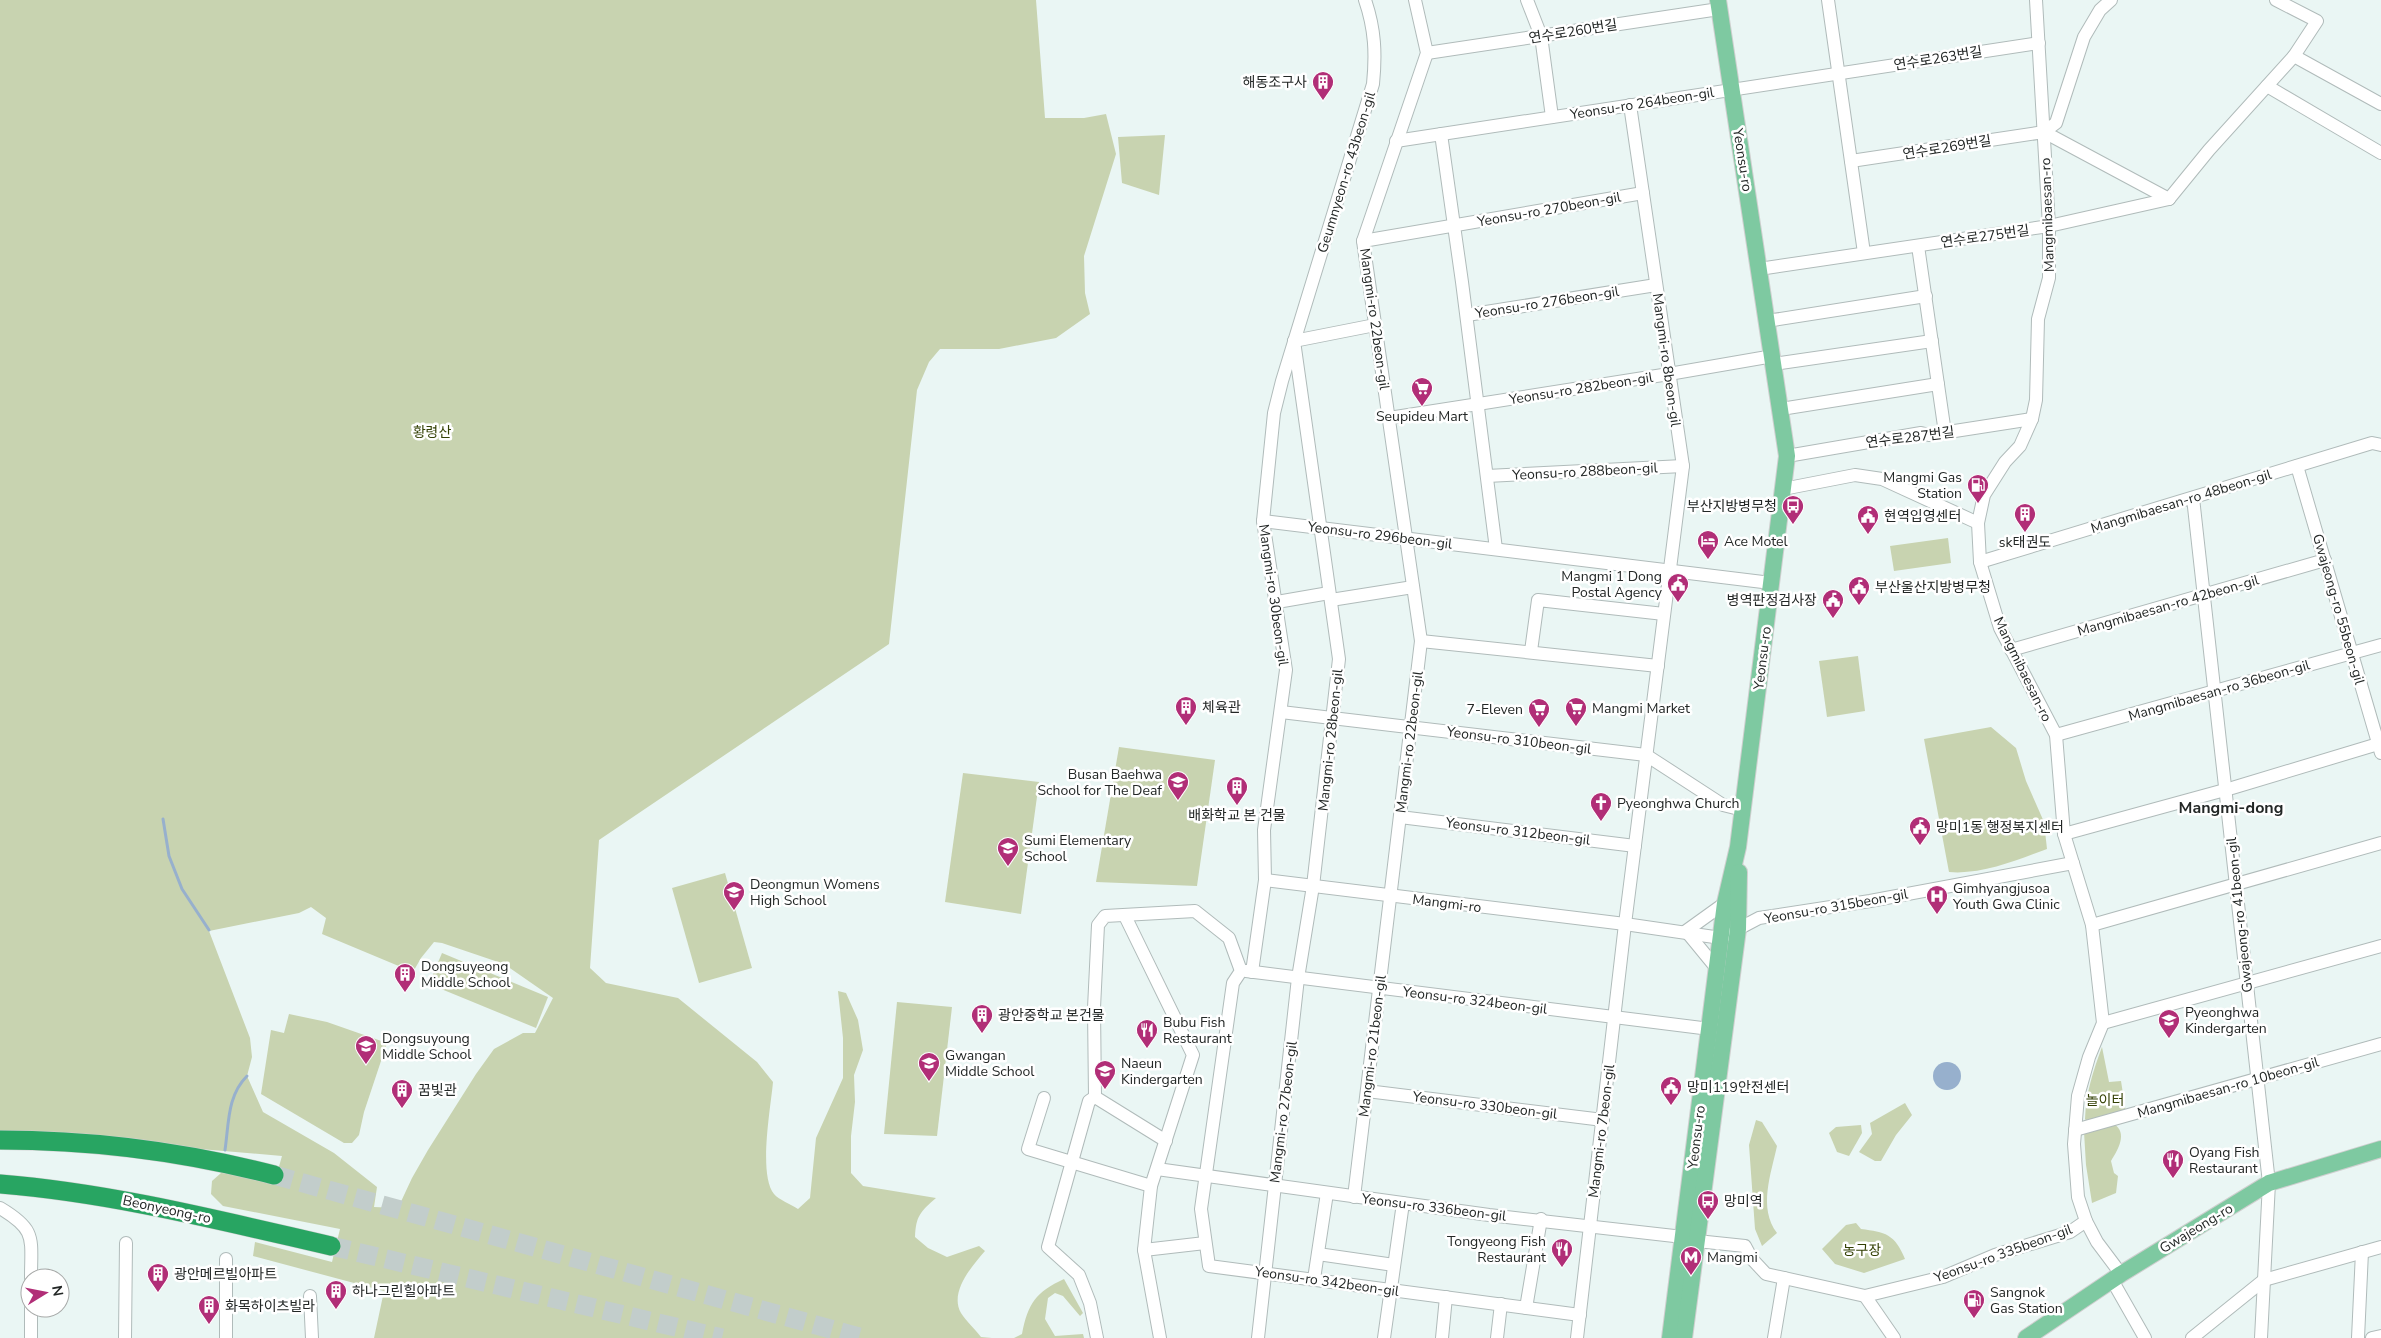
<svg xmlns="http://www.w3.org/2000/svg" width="2381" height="1338" font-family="'Nunito Sans','Noto Sans KR',sans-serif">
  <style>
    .green { fill: #c8d3b0; fill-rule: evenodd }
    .water { fill: #97b0cd }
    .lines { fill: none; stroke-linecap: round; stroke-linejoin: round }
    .stream { stroke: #97b0cd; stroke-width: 3 }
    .highway-tunnel { stroke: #c2cdcb; stroke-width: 19; stroke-dasharray: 19 9; stroke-linecap: butt }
    .minor-casing { stroke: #b0bbba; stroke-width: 14 }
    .major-casing { stroke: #cfcfcf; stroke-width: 18 }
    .highway-casing { stroke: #cfcfcf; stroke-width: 20 }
    .minor { stroke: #fff; stroke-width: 12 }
    .major { stroke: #7ec9a1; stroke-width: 16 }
    .highway { stroke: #28a562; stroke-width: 19 }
    .labels { text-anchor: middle; stroke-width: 5; stroke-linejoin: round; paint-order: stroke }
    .street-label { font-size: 14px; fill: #232726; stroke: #fff }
    .poi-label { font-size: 14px; fill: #232726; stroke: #fff; text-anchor: start }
    .park-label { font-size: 14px; fill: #334004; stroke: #fff }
    .quarter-label { font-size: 16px; font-weight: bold; fill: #232726; stroke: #fff }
  </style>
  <rect width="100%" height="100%" fill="#eaf6f4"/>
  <g class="green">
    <path d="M0,0H1036L1045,118H1084L1106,114L1116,154L1084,256L1085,293L1090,314L1056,338L999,349H940L929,362L917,390L889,644L599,840L590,968L606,983L678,998L757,1062L773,1082C771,1106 758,1175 774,1194C779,1200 791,1204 798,1209L810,1198L816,1138L843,1078V1038L838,991L846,993L858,1020L863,1050L854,1075L855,1102L851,1136V1173L863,1186L936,1198C920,1212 916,1216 915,1237L928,1248L947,1257L979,1246L985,1251C972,1266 949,1292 961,1313C966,1321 975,1329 981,1337L992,1338H374L384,1291L253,1256L255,1242L332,1262L340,1229L223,1206L211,1194L212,1181L221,1173L242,1174L274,1184L282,1156L0,1132ZM311,907L326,918L322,934L413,972L421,958L434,942L442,943L504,964L553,998L535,1033H523L494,1049L476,1074L428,1150L412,1178L398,1208L374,1207L377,1187L334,1153L263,1112L247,1076L252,1057L250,1038L209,931L299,913Z"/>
    <polygon points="1165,135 1159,195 1122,183 1118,137"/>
    <polygon points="1948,538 1951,563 1894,571 1890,546"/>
    <polygon points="1858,656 1865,711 1827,717 1819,661"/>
    <path d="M1991,727L2016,748L2026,781L2044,822L2047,849C2017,860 1982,875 1949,872L1924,739Z"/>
    <polygon points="1119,747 1215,760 1197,886 1096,882"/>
    <polygon points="963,773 1039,782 1021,914 945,902"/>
    <polygon points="725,873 752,968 699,983 672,888"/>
    <polygon points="442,953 548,997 536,1028 429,984"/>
    <polygon points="897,1002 952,1007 937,1136 884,1134"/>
    <polygon points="289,1014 327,1022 387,1043 364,1112 359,1135 352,1143 344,1143 261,1094 271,1030 284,1033"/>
    <path d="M2102,1047L2109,1082L2121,1081L2126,1113L2088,1123L2085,1119C2086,1093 2093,1071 2102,1047Z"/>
    <polygon points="1905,1103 1912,1115 1896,1135 1881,1161 1875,1161 1859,1152 1872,1134 1870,1123"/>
    <path d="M1756,1120L1762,1122L1777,1146C1771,1174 1758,1208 1777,1233L1762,1246L1755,1229L1749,1145Z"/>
    <path d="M2114,1124C2128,1133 2118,1150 2111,1161L2114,1173L2118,1176L2116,1193L2092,1203L2086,1165L2084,1132Z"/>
    <polygon points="1861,1125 1862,1133 1849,1156 1837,1152 1829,1133 1836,1127"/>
    <path d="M1856,1223L1861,1229C1885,1232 1895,1234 1905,1259L1864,1273L1835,1264L1822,1249L1846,1225Z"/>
    <path d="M1064,1279L1083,1313L1080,1316L1063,1296L1055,1293L1048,1298L1045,1319L1055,1336L1083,1334L1084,1338H1014L1022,1334C1028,1303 1036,1292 1064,1279Z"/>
  </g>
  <circle class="water" cx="1947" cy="1076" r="14"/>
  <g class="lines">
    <g class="stream">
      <polyline points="163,819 169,856 182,889 209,930"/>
      <path d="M225,1150C229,1123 227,1096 247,1076"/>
    </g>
    <g class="highway-tunnel">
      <polyline points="274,1175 863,1338"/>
      <polyline points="331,1246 722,1338"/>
    </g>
    <g class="minor-casing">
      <g id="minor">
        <polyline points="1527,0 1541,36 1552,117"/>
        <polyline points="1828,0 1864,253"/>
        <polyline points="2036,0 2049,226 2049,278 2038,319 2036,400 2032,419 2020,446 2005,462 1984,495 1978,523 1980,562 2000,628 2056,735 2064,834 2092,925 2103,1023 2089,1057 2078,1096 2074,1144 2078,1197 2086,1221 2097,1242 2121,1274"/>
        <polyline points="1427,53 1719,9"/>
        <polyline points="2294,56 2381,104"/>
        <polyline points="2267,86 2381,153"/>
        <polyline points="2044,132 2056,123 2084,37 2100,10 2111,0"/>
        <polyline points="1441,134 1462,282 1496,549"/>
        <polyline points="1396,141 2039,43"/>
        <polyline points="1851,161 2044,132 2169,199"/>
        <polyline points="2169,199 2209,150 2294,56 2317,21 2276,0"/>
        <polyline points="1363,241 1643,193"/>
        <polyline points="1918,246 1945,433"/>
        <polyline points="1759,269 2049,226 2169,199"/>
        <polyline points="1467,315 1656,285"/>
        <polyline points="1767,321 1926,296"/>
        <polyline points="1294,341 1375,325"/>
        <polyline points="1774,364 1932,341"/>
        <polyline points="1781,409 1938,384"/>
        <polyline points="1389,418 1669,374 1773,356"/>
        <polyline points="1787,456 1921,433 1929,435 2032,419"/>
        <polyline points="2297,466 2381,753"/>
        <polyline points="1487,476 1683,466"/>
        <polyline points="1783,489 1855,475 1882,479 1978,523"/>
        <polyline points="2193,498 2269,1183 2261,1338"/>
        <polyline points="1263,521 1771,583"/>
        <polyline points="1980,562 2372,443 2381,445"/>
        <polyline points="1331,600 1413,587"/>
        <polyline points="1277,602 1329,593"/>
        <polyline points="1421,641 1658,666"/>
        <polyline points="2011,650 2325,560"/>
        <polyline points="1531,651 1538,600 1664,614"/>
        <polyline points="1281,712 1646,755 1723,805 1743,810"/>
        <polyline points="2056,735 2381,645"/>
        <polyline points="1400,817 1635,846"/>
        <polyline points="2064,834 2232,788 2378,744"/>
        <polyline points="1265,880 1625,924 1721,938 1759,918 1870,901 2073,863"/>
        <polyline points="1125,916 1193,1055 1151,1186 1144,1250 1160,1338"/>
        <polyline points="2092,925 2381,843"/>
        <polyline points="1718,970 1686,931 1725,903"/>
        <polyline points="1246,971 1710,1029"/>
        <path d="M1252,972L1265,880L1264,830L1286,670L1263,521L1274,413L1282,381L1373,84C1376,54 1375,29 1365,0"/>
        <polyline points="2103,1023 2381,946"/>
        <polyline points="1367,1091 1603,1120"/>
        <polyline points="1095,1097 1089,1101 1048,1247 1079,1275 1090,1303 1097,1338"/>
        <polyline points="1044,1098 1028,1149 1151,1186"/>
        <polyline points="2075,1130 2381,1044"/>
        <polyline points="1166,1141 1095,1097 1094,1008 1098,925 1105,916 1195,911 1229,938 1241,971 1233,983 1201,1209 1209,1266 1580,1315"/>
        <polyline points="1157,1169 1489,1215 1683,1237"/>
        <polyline points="1354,1197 1421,641 1363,241 1427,53 1415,0"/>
        <path d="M0,1208C37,1230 31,1238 31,1278"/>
        <polyline points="1697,1241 1745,1246 1752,1259 1766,1274 1865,1296 1943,1277 1995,1255 2070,1232 2086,1221"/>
        <polyline points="1144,1250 1205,1243"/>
        <polyline points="1318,1254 1394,1265"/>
        <polyline points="226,1259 226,1338"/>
        <polyline points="1314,1279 1327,1193"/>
        <polyline points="2112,1280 2145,1338"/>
        <polyline points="310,1296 312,1338"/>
        <polyline points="1865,1296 1894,1338"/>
        <polyline points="31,1308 31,1338"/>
        <polyline points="1526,1308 1541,1219"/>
        <polyline points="125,1338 126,1243"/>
        <polyline points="1258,1338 1298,978 1313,886 1339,659 1294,341"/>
        <polyline points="1384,1338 1403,1203"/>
        <polyline points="1442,1338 1446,1297"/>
        <polyline points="1497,1338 1501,1304"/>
        <polyline points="1577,1338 1625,924 1683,466 1630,105"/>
        <polyline points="1774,1338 1784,1278"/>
        <polyline points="2192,1338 2264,1280 2381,1247"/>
        <polyline points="2358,1338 2362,1252"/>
        <polyline points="2372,1338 2381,1336"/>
      </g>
    </g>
    <g class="major-casing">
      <g id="major">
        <polyline points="1670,1338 1725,903 1738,847 1787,456 1718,0"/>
        <polyline points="1684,1338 1738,929 1739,872"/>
        <polyline points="2026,1338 2121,1274 2269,1183 2381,1149"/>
      </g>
    </g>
    <g class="highway-casing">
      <g id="highway">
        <path d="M0,1140C92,1140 185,1152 274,1175"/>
        <path d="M0,1184C112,1193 222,1221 331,1246"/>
      </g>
    </g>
    <use href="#minor" class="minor"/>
    <use href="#major" class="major"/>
    <use href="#highway" class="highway"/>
  </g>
  <defs>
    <g id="building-pin" transform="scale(1.125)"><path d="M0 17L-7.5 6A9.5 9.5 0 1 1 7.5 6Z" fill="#b12e77" stroke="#fff"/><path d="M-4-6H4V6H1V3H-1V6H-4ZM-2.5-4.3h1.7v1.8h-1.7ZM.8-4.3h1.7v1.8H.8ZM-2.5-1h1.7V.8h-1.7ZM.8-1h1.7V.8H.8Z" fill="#fff"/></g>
    <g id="supermarket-pin" transform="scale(1.125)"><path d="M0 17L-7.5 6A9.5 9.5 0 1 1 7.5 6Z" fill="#b12e77" stroke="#fff"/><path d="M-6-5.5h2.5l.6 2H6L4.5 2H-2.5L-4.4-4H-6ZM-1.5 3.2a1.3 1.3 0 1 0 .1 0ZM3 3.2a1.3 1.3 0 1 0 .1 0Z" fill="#fff"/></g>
    <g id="fuel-pin" transform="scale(1.125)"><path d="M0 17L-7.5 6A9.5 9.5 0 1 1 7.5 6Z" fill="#b12e77" stroke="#fff"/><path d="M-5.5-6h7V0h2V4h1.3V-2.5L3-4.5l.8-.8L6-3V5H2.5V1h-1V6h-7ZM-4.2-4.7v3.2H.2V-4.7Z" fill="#fff"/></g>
    <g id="bus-pin" transform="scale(1.125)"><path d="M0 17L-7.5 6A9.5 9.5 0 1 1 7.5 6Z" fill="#b12e77" stroke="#fff"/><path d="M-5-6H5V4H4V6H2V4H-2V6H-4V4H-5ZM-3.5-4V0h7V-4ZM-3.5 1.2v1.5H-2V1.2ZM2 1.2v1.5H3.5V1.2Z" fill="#fff"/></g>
    <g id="civic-pin" transform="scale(1.125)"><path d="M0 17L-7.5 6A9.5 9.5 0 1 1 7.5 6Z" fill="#b12e77" stroke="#fff"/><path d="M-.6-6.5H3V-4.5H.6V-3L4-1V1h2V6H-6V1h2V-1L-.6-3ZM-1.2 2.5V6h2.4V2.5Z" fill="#fff"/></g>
    <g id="hotel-pin" transform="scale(1.125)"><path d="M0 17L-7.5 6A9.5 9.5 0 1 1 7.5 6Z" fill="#b12e77" stroke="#fff"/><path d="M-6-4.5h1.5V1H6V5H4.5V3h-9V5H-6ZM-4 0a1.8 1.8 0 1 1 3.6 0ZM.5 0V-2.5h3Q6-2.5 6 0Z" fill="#fff"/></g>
    <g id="school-pin" transform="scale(1.125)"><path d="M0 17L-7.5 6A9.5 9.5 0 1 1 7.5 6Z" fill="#b12e77" stroke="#fff"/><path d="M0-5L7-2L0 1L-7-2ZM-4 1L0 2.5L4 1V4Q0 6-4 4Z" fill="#fff"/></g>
    <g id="church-pin" transform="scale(1.125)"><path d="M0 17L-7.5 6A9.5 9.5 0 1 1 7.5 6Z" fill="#b12e77" stroke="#fff"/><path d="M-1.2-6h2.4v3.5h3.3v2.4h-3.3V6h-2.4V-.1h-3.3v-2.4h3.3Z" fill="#fff"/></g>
    <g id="hospital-pin" transform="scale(1.125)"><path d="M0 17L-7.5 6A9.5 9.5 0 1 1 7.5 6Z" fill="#b12e77" stroke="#fff"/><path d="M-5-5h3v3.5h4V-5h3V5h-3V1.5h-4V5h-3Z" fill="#fff"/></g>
    <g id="restaurant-pin" transform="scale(1.125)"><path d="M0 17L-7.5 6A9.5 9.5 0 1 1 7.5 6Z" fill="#b12e77" stroke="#fff"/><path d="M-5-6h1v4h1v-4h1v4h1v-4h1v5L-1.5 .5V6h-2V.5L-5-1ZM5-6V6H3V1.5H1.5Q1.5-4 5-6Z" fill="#fff"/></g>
    <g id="metro-pin" transform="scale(1.125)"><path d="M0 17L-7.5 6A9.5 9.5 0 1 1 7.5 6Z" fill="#b12e77" stroke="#fff"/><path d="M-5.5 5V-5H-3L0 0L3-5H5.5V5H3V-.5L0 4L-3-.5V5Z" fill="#fff"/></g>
  </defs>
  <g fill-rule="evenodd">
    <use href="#building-pin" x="1323" y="82"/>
    <use href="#supermarket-pin" x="1422" y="388"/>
    <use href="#fuel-pin" x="1978" y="485"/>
    <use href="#bus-pin" x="1793" y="506"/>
    <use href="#building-pin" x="2025" y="514"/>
    <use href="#civic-pin" x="1868" y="516"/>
    <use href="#hotel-pin" x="1708" y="541"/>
    <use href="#civic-pin" x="1678" y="584"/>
    <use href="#civic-pin" x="1859" y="587"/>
    <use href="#civic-pin" x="1833" y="600"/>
    <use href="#building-pin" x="1186" y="707"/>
    <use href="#supermarket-pin" x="1576" y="708"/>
    <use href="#supermarket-pin" x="1539" y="709"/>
    <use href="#school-pin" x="1178" y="782"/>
    <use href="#building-pin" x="1237" y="787"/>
    <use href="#church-pin" x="1601" y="803"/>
    <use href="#civic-pin" x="1920" y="827"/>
    <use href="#school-pin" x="1008" y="848"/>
    <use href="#school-pin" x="734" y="892"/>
    <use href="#hospital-pin" x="1937" y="896"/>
    <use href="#building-pin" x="405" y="974"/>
    <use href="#building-pin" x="982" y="1015"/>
    <use href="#school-pin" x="2169" y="1020"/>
    <use href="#restaurant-pin" x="1147" y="1030"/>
    <use href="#school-pin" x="366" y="1046"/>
    <use href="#school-pin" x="929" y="1063"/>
    <use href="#school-pin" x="1105" y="1071"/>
    <use href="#civic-pin" x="1671" y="1087"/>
    <use href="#building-pin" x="402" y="1090"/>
    <use href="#restaurant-pin" x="2173" y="1160"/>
    <use href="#bus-pin" x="1708" y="1201"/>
    <use href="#restaurant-pin" x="1562" y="1249"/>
    <use href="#metro-pin" x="1691" y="1257"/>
    <use href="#building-pin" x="158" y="1274"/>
    <use href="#building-pin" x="336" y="1291"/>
    <use href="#fuel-pin" x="1974" y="1300"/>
    <use href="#building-pin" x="209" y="1306"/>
  </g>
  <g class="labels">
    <g class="street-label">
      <text transform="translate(1573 31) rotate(-9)" y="5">연수로260번길</text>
      <text transform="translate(1938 58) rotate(-9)" y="5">연수로263번길</text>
      <text transform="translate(1642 103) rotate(-9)" y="5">Yeonsu-ro 264beon-gil</text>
      <text transform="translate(1947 147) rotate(-9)" y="5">연수로269번길</text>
      <text transform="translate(1743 160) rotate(81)" y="5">Yeonsu-ro</text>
      <text transform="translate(1346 172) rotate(-73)" y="5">Geumnyeon-ro 43beon-gil</text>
      <text transform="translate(1549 209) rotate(-10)" y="5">Yeonsu-ro 270beon-gil</text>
      <text transform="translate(2047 215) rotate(-92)" y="5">Mangmibaesan-ro</text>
      <text transform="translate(1985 236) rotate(-8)" y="5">연수로275번길</text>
      <text transform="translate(1547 302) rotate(-9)" y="5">Yeonsu-ro 276beon-gil</text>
      <text transform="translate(1375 319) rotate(82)" y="5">Mangmi-ro 22beon-gil</text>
      <text transform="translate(1667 360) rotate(82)" y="5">Mangmi-ro 8beon-gil</text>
      <text transform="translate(1581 388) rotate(-9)" y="5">Yeonsu-ro 282beon-gil</text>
      <text transform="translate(1910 437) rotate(-7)" y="5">연수로287번길</text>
      <text transform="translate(1585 471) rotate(-3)" y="5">Yeonsu-ro 288beon-gil</text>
      <text transform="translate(2181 501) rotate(-17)" y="5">Mangmibaesan-ro 48beon-gil</text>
      <text transform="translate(1380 535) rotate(7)" y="5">Yeonsu-ro 296beon-gil</text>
      <text transform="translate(1274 595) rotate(82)" y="5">Mangmi-ro 30beon-gil</text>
      <text transform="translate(2168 605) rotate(-16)" y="5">Mangmibaesan-ro 42beon-gil</text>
      <text transform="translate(2339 609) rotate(74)" y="5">Gwajeong-ro 55beon-gil</text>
      <text transform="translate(1762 658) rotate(-83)" y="5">Yeonsu-ro</text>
      <text transform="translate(2023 669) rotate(64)" y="5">Mangmibaesan-ro</text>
      <text transform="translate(2219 690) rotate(-16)" y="5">Mangmibaesan-ro 36beon-gil</text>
      <text transform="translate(1330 740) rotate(-84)" y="5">Mangmi-ro 28beon-gil</text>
      <text transform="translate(1519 740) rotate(7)" y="5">Yeonsu-ro 310beon-gil</text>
      <text transform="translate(1409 742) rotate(-83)" y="5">Mangmi-ro 22beon-gil</text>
      <text transform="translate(1518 831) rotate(7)" y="5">Yeonsu-ro 312beon-gil</text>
      <text transform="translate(1447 903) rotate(7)" y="5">Mangmi-ro</text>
      <text transform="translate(1836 906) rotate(-10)" y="5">Yeonsu-ro 315beon-gil</text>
      <text transform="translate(2239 915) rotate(-96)" y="5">Gwajeong-ro 41beon-gil</text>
      <text transform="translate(1475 1000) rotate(7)" y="5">Yeonsu-ro 324beon-gil</text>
      <text transform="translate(1372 1046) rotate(-83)" y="5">Mangmi-ro 21beon-gil</text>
      <text transform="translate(2228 1087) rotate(-16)" y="5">Mangmibaesan-ro 10beon-gil</text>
      <text transform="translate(1485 1105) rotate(7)" y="5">Yeonsu-ro 330beon-gil</text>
      <text transform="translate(1283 1112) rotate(-83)" y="5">Mangmi-ro 27beon-gil</text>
      <text transform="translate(1601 1131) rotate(-83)" y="5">Mangmi-ro 7beon-gil</text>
      <text transform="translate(1696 1137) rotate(-83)" y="5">Yeonsu-ro</text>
      <text transform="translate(1434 1207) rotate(7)" y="5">Yeonsu-ro 336beon-gil</text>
      <text transform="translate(167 1209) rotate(12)" y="5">Beonyeong-ro</text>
      <text transform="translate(2196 1228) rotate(-31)" y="5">Gwajeong-ro</text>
      <text transform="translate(2003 1253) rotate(-20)" y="5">Yeonsu-ro 335beon-gil</text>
      <text transform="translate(1327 1281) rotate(8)" y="5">Yeonsu-ro 342beon-gil</text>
    </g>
    <g class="poi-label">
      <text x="1307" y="87" text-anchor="end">해동조구사</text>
      <text x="1422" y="421" text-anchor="middle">Seupideu Mart</text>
      <text x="1962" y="482" text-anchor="end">Mangmi Gas<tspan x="1962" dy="16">Station</tspan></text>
      <text x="1777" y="511" text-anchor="end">부산지방병무청</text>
      <text x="1884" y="521">현역입영센터</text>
      <text x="1724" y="546">Ace Motel</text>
      <text x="2025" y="547" text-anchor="middle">sk태권도</text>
      <text x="1662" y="581" text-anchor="end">Mangmi 1 Dong<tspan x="1662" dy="16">Postal Agency</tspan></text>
      <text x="1875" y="592">부산울산지방병무청</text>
      <text x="1817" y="605" text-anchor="end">병역판정검사장</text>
      <text x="1202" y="712">체육관</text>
      <text x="1592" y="713">Mangmi Market</text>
      <text x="1523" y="714" text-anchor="end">7-Eleven</text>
      <text x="1162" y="779" text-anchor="end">Busan Baehwa<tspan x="1162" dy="16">School for The Deaf</tspan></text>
      <text x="1617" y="808">Pyeonghwa Church</text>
      <text x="1237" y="820" text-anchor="middle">배화학교 본 건물</text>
      <text x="1936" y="832">망미1동 행정복지센터</text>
      <text x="1024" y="845">Sumi Elementary<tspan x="1024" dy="16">School</tspan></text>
      <text x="750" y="889">Deongmun Womens<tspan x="750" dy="16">High School</tspan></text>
      <text x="1953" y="893">Gimhyangjusoa<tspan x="1953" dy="16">Youth Gwa Clinic</tspan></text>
      <text x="421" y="971">Dongsuyeong<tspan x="421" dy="16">Middle School</tspan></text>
      <text x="2185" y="1017">Pyeonghwa<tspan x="2185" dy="16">Kindergarten</tspan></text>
      <text x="998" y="1020">광안중학교 본건물</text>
      <text x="1163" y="1027">Bubu Fish<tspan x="1163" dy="16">Restaurant</tspan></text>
      <text x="382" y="1043">Dongsuyoung<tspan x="382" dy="16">Middle School</tspan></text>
      <text x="945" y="1060">Gwangan<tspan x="945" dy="16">Middle School</tspan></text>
      <text x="1121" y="1068">Naeun<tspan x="1121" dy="16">Kindergarten</tspan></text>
      <text x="1687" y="1092">망미119안전센터</text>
      <text x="418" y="1095">꿈빛관</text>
      <text x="2189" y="1157">Oyang Fish<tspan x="2189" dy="16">Restaurant</tspan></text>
      <text x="1724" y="1206">망미역</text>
      <text x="1546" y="1246" text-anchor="end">Tongyeong Fish<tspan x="1546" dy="16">Restaurant</tspan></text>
      <text x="1707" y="1262">Mangmi</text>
      <text x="174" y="1279">광안메르빌아파트</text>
      <text x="352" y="1296">하나그린힐아파트</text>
      <text x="1990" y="1297">Sangnok<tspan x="1990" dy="16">Gas Station</tspan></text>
      <text x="225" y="1311">화목하이츠빌라</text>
    </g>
    <g class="park-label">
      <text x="432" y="437">황령산</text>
      <text x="2105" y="1105">놀이터</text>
      <text x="1862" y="1255">농구장</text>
    </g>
    <g class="quarter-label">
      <text x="2231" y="813">Mangmi-dong</text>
    </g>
  </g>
  <g transform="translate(45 1293) rotate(80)"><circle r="24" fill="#ffffff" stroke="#a7a9a8"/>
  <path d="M0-4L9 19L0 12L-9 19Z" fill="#b12e77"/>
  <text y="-8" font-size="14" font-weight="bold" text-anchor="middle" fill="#232726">N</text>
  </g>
</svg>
